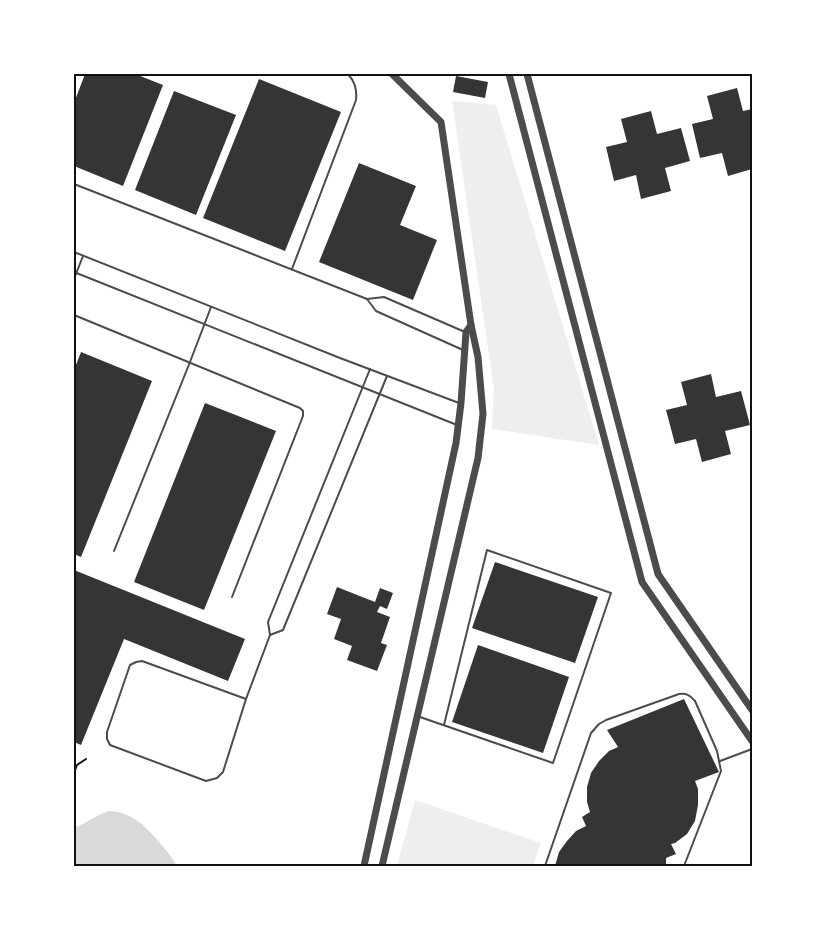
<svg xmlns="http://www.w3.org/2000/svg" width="826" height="940" font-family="'Roboto Condensed',sans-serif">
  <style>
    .green { fill: #eee }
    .water { fill: #d9d9d9 }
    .building { fill: #353535 }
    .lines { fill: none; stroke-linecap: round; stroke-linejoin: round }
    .path { stroke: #111; stroke-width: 2 }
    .service { stroke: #4c4c4c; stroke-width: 2 }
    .tertiary { stroke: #4c4c4c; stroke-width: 7 }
    .neatline { fill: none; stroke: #111; stroke-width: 2 }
  </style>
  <rect width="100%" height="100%" fill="#fff"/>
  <g class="green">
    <polygon points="452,101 496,105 599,445 492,429 494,389"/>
    <polygon points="415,800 541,843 533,866 397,866"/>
  </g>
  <path class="water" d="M109,811C120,811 132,816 140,823C149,829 173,857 177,866H74V828C87,823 96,815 109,811Z"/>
  <g class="building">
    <polygon points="85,74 135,74 163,85 123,186 74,166 74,103"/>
    <polygon points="456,76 488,82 485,98 453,92"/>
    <polygon points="259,79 341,112 285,251 203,218"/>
    <polygon points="737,88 743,111 752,109 752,145 751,145 752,151 752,169 728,176 722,153 700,158 692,124 713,119 707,96"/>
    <polygon points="174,91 236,115 196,215 135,190"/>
    <polygon points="651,111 657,134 681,128 690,161 665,168 671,191 641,199 636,175 614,181 606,147 627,142 621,119"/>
    <polygon points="359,163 416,186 400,225 437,240 413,300 319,262"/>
    <polygon points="81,352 152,381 81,557 74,554 74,370"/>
    <polygon points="711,374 716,397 741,391 750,425 725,431 731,454 702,462 696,439 675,444 666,410 687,405 681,382"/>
    <polygon points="205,403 276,431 204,610 134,582"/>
    <polygon points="495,562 598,597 575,663 472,628"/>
    <polygon points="74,570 245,639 228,681 124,639 81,745 74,742"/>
    <polygon points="337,587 375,602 380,588 393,593 387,609 380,606 377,612 390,617 381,643 387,645 377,671 347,660 352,646 334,639 341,619 327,614"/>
    <polygon points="478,645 569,677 543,753 452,722"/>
    <polygon points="684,699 719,772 695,781 698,789 698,805 695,821 687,834 675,843 671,844 676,854 666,858 666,866 555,866 559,852 567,841 576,831 586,826 582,817 590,812 587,802 587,787 591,773 599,761 609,751 618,747 607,730"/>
  </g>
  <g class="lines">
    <polyline class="path" points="74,773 77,765 86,759"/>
    <g class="service">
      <polyline points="74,184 367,299 384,297 465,332"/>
      <polyline points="74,252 340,358 459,403"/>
      <path d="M292,269L356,100C357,89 355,82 348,74"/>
      <polyline points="74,272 457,425"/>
      <polyline points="74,279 83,256"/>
      <polyline points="367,299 376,311 463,350"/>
      <polyline points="74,315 300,408 303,411 303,416 232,597"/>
      <polyline points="114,551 190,362 211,307"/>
      <polyline points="270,635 283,630 387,376"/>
      <polyline points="246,699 142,661 136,662 130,665 107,732 107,739 110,745 206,781 217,778 223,772 246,699 270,635 268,622 370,369"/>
      <polyline points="420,717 553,763 611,593 487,550 444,725"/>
      <polyline points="720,761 752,749"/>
      <path d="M545,866L591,733L599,724L606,720L679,694C686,693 690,695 695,701L717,751L721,771L684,866"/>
    </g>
    <g class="tertiary">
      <polyline points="509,74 642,582 752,741"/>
      <polyline points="527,74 658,574 752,710"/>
      <polyline points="364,866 456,443 461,403 466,332 471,325"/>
      <polyline points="382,866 478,458 483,414 478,357 471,325 441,122 392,74"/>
    </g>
  </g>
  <rect width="826" height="940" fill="none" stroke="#ffffff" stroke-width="150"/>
  <rect x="75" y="75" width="676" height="790" class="neatline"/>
</svg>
